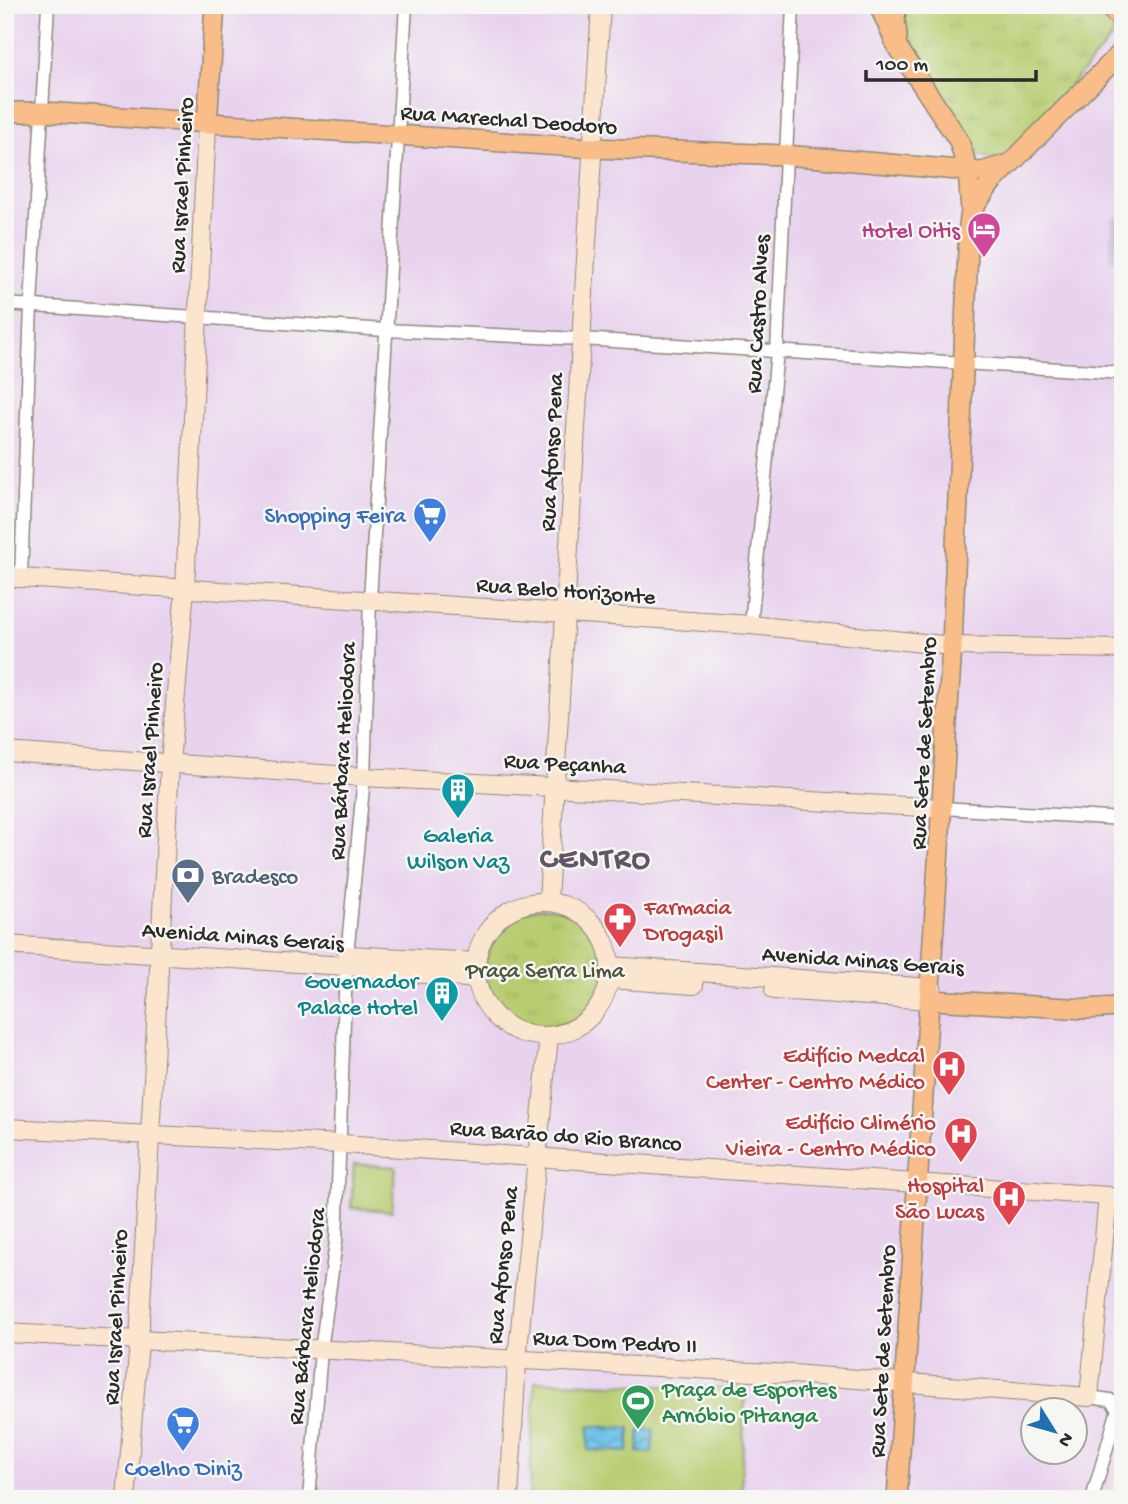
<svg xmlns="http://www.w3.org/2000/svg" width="1128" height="1504" font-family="'Gochi Hand',sans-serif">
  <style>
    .built { fill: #e8d2ee; fill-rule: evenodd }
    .industrial { fill: #c9bfd7 }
    .park { fill: url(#park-tufts); stroke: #727c4e; stroke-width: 2 }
    .garden { fill: #b8cd71; stroke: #727c4e; stroke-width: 2 }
    .water { fill: url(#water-waves); stroke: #4a7689; stroke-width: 2 }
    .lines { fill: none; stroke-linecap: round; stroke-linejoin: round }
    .street-casing { stroke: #8d887a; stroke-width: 15 }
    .secondary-casing { stroke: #8d887a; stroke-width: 20 }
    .primary-casing { stroke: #8d887a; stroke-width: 22 }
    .street { stroke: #fff; stroke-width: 12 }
    .secondary { stroke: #fce5cf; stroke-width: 18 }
    .primary { stroke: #f8bd88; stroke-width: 19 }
    .labels { text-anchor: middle; stroke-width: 5; stroke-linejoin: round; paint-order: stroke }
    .street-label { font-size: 23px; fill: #2b2b2b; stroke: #f6f6f2 }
    .hotel-label { font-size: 23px; fill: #b23c85; stroke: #f6f6f2; text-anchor: end }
    .shop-label { font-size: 23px; fill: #366cbe; stroke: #f6f6f2; text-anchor: end }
    .culture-label { font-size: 23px; fill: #0d838f; stroke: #f6f6f2 }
    .service-label { font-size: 23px; fill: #4e5e75; stroke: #f6f6f2; text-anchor: start }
    .health-label { font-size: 23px; fill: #be3a42; stroke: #f6f6f2; text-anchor: end }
    .park-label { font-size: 23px; fill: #4e543c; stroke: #f6f6f2 }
    .leisure-label { font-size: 23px; fill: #27864d; stroke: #f6f6f2; text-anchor: start }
    .district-label { font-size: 30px; font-weight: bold; letter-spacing: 2px; fill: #615666; stroke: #f6f6f2 }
  </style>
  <defs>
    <pattern id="park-tufts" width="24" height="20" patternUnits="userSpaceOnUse" patternTransform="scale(1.75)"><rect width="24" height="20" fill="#b8cd71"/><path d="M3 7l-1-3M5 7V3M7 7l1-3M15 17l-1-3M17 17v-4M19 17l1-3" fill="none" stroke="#9eb062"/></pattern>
    <pattern id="water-waves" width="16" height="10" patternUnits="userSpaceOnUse" patternTransform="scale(1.75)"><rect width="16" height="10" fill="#6ac1e7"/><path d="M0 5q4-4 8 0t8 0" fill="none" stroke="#579dbb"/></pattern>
  </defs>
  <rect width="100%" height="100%" fill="#f6f6f2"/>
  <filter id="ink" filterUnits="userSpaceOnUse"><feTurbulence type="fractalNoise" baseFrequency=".0143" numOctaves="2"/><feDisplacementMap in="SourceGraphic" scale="14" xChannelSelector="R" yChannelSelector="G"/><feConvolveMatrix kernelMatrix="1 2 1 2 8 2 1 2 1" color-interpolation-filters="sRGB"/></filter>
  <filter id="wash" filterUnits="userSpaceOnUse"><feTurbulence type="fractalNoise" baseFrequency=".00686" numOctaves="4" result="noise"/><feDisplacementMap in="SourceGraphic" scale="28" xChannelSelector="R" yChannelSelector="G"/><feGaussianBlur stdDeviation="1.57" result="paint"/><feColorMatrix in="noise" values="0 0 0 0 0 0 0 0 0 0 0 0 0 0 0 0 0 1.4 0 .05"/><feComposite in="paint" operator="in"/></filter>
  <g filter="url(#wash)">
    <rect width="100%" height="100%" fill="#efe4c9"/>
    <path class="built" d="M5,5H1123V1452L1109,1499H5ZM1034,1410H1076V1452H1034Z"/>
    <polygon class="industrial" points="1123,214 1123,265 1109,260 1113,218"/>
    <g class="park">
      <path d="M905,5H1102L1117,26L1112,38L1009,155C993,162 980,158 967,146L902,21Z"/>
      <circle cx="545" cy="968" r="59"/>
    </g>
    <g class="garden">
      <polygon points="354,1164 396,1167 392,1211 351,1208"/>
      <polygon points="535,1381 745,1389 741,1499 529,1499"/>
    </g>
    <g class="water">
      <polygon points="589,1426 630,1428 628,1452 588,1450"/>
      <polygon points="640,1429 654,1430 652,1453 638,1452"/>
    </g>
  </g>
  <g filter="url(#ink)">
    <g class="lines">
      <g class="street-casing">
        <g id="street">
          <polyline points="5,304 385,330 581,339 1123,373"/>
          <polyline points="21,578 31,305 48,5"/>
          <polyline points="751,625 777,351 793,5"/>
          <polyline points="942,808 1123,819"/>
          <polyline points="1089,1397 1110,1400 1118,1409 1092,1499"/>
          <polyline points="309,1499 321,1350 336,1242 346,966 364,777 370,600 406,5"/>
        </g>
      </g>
      <g class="secondary-casing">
        <g id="secondary">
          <polyline points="5,577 751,625 952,646 1123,649"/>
          <polyline points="5,752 364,777 942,808"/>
          <polyline points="548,901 601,5"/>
          <circle cx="543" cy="969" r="67"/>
          <polyline points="5,945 346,966 476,979"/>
          <polyline points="347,955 476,962"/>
          <polyline points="610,966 932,988"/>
          <polyline points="610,979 694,985"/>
          <polyline points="774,990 932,1000"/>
          <polyline points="5,1128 342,1144 1108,1196 1089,1397 792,1374 5,1333"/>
          <polyline points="126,1499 139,1342 170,763 185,588 207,124"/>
          <polyline points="509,1499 517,1360 549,1036"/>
        </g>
      </g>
      <g class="primary-casing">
        <g id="primary">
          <polyline points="879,5 898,48 959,141 968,171 971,211"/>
          <polyline points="1107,5 1123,21"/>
          <polyline points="897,37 895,18 897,5"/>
          <polyline points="5,112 44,112 593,148 785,155 981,172 1009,164"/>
          <polyline points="207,124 215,5"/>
          <polyline points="932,1000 1086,1009 1119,1007"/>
          <polyline points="897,1499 952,646 969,225 971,211 991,183 1123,51"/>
        </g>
      </g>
      <use href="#street" class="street"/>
      <use href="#secondary" class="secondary"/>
      <use href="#primary" class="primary"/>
    </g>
  </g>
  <defs>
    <g id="hotel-pin" transform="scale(1.75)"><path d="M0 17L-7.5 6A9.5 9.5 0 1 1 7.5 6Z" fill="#d1479c" stroke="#f6f6f2"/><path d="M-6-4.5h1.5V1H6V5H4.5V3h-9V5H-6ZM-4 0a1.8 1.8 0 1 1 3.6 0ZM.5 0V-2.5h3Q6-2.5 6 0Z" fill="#fff"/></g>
    <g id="supermarket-pin" transform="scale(1.75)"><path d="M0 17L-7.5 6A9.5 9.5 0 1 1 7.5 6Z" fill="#3f7fe0" stroke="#f6f6f2"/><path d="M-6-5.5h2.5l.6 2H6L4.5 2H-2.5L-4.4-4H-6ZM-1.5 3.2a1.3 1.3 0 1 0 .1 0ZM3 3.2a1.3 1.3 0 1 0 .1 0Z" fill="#fff"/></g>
    <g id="building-pin" transform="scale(1.75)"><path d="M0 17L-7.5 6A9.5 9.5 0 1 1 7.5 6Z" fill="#0f9aa8" stroke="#f6f6f2"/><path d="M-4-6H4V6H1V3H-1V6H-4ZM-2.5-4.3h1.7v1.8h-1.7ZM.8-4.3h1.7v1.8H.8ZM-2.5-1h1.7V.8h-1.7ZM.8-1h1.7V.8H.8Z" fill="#fff"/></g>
    <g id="bank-pin" transform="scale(1.75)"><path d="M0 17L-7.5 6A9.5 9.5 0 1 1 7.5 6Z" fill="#5c6f8a" stroke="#f6f6f2"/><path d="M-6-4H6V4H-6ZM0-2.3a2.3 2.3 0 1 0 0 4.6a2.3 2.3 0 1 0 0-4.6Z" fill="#fff"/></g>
    <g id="pharmacy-pin" transform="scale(1.75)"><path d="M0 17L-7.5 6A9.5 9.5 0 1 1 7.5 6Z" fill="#e0444e" stroke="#f6f6f2"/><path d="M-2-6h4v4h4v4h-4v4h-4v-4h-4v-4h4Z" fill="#fff"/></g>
    <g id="hospital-pin" transform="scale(1.75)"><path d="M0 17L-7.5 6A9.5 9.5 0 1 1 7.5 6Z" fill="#e0444e" stroke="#f6f6f2"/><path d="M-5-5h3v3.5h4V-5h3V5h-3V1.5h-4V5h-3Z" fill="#fff"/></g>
    <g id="stadium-pin" transform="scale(1.75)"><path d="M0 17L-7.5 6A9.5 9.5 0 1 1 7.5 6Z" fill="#2e9e5b" stroke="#f6f6f2"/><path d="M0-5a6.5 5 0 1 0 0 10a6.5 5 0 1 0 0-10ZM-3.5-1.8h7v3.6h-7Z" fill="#fff"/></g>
  </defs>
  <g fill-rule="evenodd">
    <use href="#hotel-pin" x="984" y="229"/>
    <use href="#supermarket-pin" x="430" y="514"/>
    <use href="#building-pin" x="458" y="790"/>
    <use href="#bank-pin" x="188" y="875"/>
    <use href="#pharmacy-pin" x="620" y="919"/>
    <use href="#building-pin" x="442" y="993"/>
    <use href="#hospital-pin" x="949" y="1067"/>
    <use href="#hospital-pin" x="961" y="1134"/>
    <use href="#hospital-pin" x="1009" y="1197"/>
    <use href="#stadium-pin" x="638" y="1401"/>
    <use href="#supermarket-pin" x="183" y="1423"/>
  </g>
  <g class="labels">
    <g class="street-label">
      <text transform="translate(509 118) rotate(4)" y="8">Rua Marechal Deodoro</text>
      <text transform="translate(180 185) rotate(-87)" y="8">Rua Israel Pinheiro</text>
      <text transform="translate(756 314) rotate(-87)" y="8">Rua Castro Alves</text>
      <text transform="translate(550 452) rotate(-87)" y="8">Rua Afonso Pena</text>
      <text transform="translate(566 589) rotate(4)" y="8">Rua Belo Horizonte</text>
      <text transform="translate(922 743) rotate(-87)" y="8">Rua Sete de Setembro</text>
      <text transform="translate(148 750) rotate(-86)" y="8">Rua Israel Pinheiro</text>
      <text transform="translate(341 751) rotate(-87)" y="8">Rua Bárbara Heliodora</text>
      <text transform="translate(565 762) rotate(3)" y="8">Rua Peçanha</text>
      <text transform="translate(243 935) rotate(4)" y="8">Avenida Minas Gerais</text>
      <text transform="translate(863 959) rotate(4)" y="8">Avenida Minas Gerais</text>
      <text transform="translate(566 1134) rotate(4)" y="8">Rua Barão do Rio Branco</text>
      <text transform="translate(501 1265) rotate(-84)" y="8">Rua Afonso Pena</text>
      <text transform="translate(305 1316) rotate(-84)" y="8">Rua Bárbara Heliodora</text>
      <text transform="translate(114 1317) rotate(-87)" y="8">Rua Israel Pinheiro</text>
      <text transform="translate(615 1340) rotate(3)" y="8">Rua Dom Pedro II</text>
      <text transform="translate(881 1351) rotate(-87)" y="8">Rua Sete de Setembro</text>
    </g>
    <g class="hotel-label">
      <text x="960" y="237">Hotel Oitis</text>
    </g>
    <g class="shop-label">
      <text x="406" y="522">Shopping Feira</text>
      <text x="183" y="1475" text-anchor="middle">Coelho Diniz</text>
    </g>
    <g class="culture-label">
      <text x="458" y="842">Galeria<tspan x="458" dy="26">Wilson Vaz</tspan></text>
      <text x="418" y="988" text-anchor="end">Governador<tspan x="418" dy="26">Palace Hotel</tspan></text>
    </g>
    <g class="service-label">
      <text x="212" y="883">Bradesco</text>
    </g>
    <g class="health-label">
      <text x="644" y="914" text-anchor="start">Farmacia<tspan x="644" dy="26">Drogasil</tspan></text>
      <text x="925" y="1062">Edifício Medcal<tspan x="925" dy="26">Center - Centro Médico</tspan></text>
      <text x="936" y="1129">Edifício Climério<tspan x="936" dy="26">Vieira - Centro Médico</tspan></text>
      <text x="984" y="1192">Hospital<tspan x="984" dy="26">São Lucas</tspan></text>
    </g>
    <g class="park-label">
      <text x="545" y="977">Praça Serra Lima</text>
    </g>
    <g class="leisure-label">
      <text x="662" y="1396">Praça de Esportes<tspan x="662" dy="26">Arnóbio Pitanga</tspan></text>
    </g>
    <g class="district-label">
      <text x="596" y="867">CENTRO</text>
    </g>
  </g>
  <rect width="1128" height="1504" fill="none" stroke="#f6f6f2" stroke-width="28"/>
  <g transform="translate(1054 1431) rotate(127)"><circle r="33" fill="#f6f6f2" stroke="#a5a5a2" stroke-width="2"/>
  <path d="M0-5L12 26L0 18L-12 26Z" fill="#1f6fb2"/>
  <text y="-10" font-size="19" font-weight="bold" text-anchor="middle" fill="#2b2b2b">N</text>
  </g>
  <path d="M866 70v10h170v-10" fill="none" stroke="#2b2b2b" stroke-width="3.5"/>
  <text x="876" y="70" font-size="21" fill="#2b2b2b" stroke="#f6f6f2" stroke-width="5" paint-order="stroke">100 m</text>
</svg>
